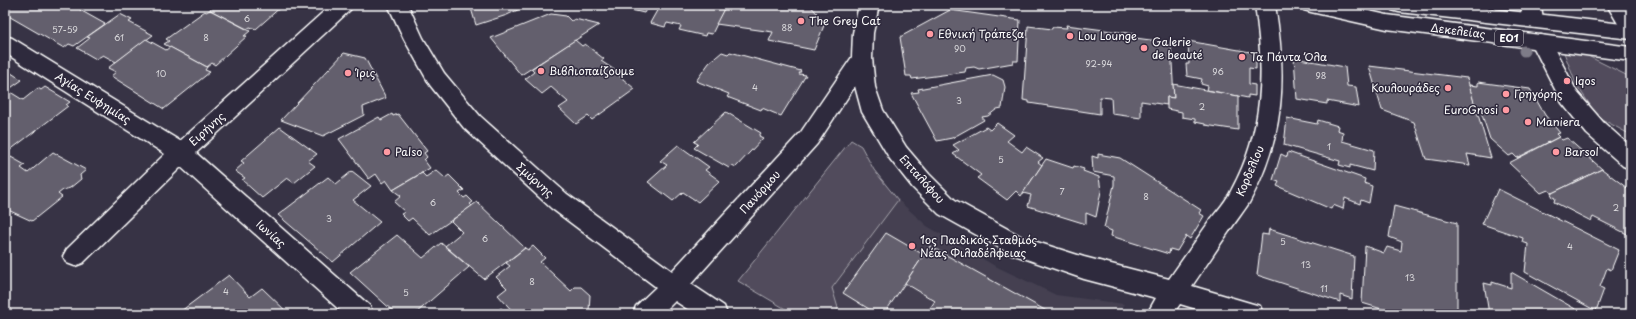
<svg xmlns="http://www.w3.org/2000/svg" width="1636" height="319" font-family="'Playpen Sans',sans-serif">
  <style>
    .built { fill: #444051 }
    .green { fill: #514c5c; stroke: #a8a6ae }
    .building { fill: #635f6d; stroke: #fff }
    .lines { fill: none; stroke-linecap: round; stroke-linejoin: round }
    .minor-casing { stroke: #fff; stroke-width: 3 }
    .major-casing { stroke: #fff; stroke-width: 3 }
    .minor { fill: #2f2a3d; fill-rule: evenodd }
    .major { fill: #2f2a3d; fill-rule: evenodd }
    .tree { fill: #7e7c88 }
    .poi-dot { fill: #ff9aa2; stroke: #2f2a3d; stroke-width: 1.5 }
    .labels { text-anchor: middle; stroke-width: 3; stroke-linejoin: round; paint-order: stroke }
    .number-label { font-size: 9px; fill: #d8d7da }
    .shield { fill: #2f2a3d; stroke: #c1bfc5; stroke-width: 1 }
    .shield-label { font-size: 10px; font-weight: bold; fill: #fff }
    .poi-label { font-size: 11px; fill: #fff; stroke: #2f2a3d; text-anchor: start }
    .street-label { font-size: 11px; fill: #fff; stroke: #2f2a3d }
  </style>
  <rect width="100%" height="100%" fill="#373345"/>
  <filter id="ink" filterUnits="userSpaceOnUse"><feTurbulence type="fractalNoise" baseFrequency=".025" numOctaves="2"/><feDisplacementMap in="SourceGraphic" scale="8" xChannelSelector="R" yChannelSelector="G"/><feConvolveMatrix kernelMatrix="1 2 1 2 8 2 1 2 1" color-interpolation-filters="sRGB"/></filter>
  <g filter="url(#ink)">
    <polygon class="built" points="898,200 927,226 995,266 1056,295 1124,304 1117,314 835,314 838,308 832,288"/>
    <g class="green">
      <polygon points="1563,50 1586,55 1626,75 1631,79 1631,135 1598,117 1576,84"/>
      <polygon points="851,140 861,146 874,170 898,200 832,288 838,308 835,314 794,314 738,281"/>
    </g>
    <g class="building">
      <polygon points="12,5 87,5 80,10 105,24 74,46 69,44 64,48 5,14"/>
      <polygon points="213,5 283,5 256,29 250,27 247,29 210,10"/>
      <polygon points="470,5 528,5 507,15 476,25"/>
      <polygon points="610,5 649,5 644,13"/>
      <polygon points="658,5 726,5 712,34 706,33 705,36 679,30 681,26 667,23 665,27 650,23 659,7 657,7"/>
      <polygon points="726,5 810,5 825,23 814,50 769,41 773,32 716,24"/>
      <polygon points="210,10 250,31 244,36 247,36 215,65 212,63 207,67 164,44 169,41 166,39 205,11 206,12"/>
      <polygon points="950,10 1020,20 1018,61 1013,61 1013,63 979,69 974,67 966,68 965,72 912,79 911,76 906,76 900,37"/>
      <polygon points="120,14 132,20 129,22 153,35 116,62 103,55 96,59 77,48 90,38 87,37"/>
      <polygon points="551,14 566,16 571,21 575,19 599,25 521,75 491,38"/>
      <polygon points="1066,25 1135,34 1135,38 1166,42 1166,44 1171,45 1174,98 1167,97 1167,105 1141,101 1141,118 1112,114 1111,98 1100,97 1100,114 1029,103 1029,101 1023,100 1028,26 1052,29 1052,27 1067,28"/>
      <polygon points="146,39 166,50 170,47 207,67 205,70 210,72 164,109 111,76 116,72 108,68"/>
      <polygon points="575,40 582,46 585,44 604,59 601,61 619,73 617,74 635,89 592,120 588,116 576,124 559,108 568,102 551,87 542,94 525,79 534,72 531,69"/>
      <polygon points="1188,41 1256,53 1256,69 1249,68 1249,84 1255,85 1255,96 1248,95 1248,98 1207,90 1208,86 1201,84 1202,79 1187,76 1186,64 1189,64"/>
      <polygon points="722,52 728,54 730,52 801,71 799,74 806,75 781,116 762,108 761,110 727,97 729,94 696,81 709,63"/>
      <polygon points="344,53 365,58 386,98 363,107 364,115 323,136 281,120"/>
      <polygon points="1294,58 1345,67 1347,86 1356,87 1359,107 1327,101 1327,104 1297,99"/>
      <polygon points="1369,66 1467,78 1491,158 1467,154 1470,165 1426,159 1414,122 1382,110"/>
      <polygon points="5,69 22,80 5,92"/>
      <polygon points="993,75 1003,80 1005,87 1002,108 997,109 988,116 982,117 984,120 952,138 937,141 911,93 919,92 918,89"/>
      <polygon points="1478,82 1530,89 1545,115 1560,133 1556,134 1559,137 1517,158 1513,154 1509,156 1490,139 1480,109 1476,109 1469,85 1478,86"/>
      <polygon points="1173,84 1238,96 1238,130 1205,125 1205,124 1195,122 1195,119 1182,117 1182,112 1167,109 1167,97 1174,98"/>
      <polygon points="45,87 70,102 66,105 68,106 5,154 5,92 7,90 23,100 38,88 41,90"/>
      <polygon points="726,112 761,133 759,136 763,138 736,167 732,165 729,168 694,148 698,144 694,142"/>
      <polygon points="392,114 393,116 398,114 427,151 424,153 427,157 424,160 430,168 393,190 386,180 382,183 376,174 369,179 339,139 379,117 381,120"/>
      <polygon points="1287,118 1317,124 1318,120 1338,126 1337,130 1343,132 1342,141 1374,150 1373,171 1350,165 1350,168 1339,165 1340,161 1284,145"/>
      <polygon points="997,123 1014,135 1007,141 1022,152 1026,147 1043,158 1038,162 1042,165 1021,196 1016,191 1007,200 977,178 981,175 953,154 959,150 953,145 986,127 990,130"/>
      <polygon points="280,127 317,154 308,161 315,166 294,183 287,178 262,198 242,180 245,178 235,171 244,163 241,161"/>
      <polygon points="1559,137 1562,140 1567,138 1602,169 1552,193 1548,190 1541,193 1509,163"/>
      <polygon points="678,145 709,167 705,170 720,181 698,202 683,192 673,201 648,182 667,165 660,161"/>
      <polygon points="53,152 86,170 80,175 81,179 70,188 63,190 58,194 62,197 32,221 8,210 5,213 5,160 7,161 11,157 25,165 21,168 28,173"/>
      <polygon points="1288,152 1365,179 1364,183 1372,186 1369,203 1361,200 1360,204 1345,198 1343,209 1333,205 1331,209 1277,186 1279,182 1273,180 1281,154 1287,157"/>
      <polygon points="1098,154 1120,158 1201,210 1199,213 1204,216 1190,239 1186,236 1177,251 1170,249 1169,254 1111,236 1112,231 1104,228 1114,185 1114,176 1093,172 1092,156 1098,158"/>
      <polygon points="1046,159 1073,168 1074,166 1084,169 1083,171 1099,177 1101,191 1096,217 1086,213 1086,224 1028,206 1031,195 1023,193"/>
      <polygon points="1602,169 1631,191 1631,236 1593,217 1591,221 1554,202 1555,198 1551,196 1552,193"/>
      <polygon points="436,170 445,178 449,175 464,190 459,193 464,198 467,196 473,202 470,204 472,206 430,235 412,218 408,221 401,214 405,212 394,202 401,196 393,190 422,173 426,177"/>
      <polygon points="352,171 371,186 353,200 380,222 333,262 278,215 328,177 336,184"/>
      <polygon points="1498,189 1619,250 1611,270 1607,268 1600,287 1604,289 1596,311 1525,272 1528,244 1522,242 1523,238 1482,224"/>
      <polygon points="477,202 525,248 484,279 445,246 462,232 451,221"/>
      <polygon points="1394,206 1457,223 1457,314 1398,314 1362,303 1365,246 1384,253 1387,247 1401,251 1402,242 1389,237"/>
      <polygon points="1269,229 1354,256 1352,299 1340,295 1340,302 1257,275 1262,234 1268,235"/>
      <polygon points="886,233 924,255 884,314 877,314 843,293"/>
      <polygon points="397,235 423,258 441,243 469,267 415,314 396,314 350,272"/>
      <polygon points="533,246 545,258 540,262 571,291 575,287 581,287 590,295 589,311 586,314 515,314 498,295 507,288 496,277 510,266 506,263 525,248 528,250"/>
      <polygon points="930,246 1052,314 926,314 935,301 905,283"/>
      <polygon points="1511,272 1584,314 1489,314 1484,283 1492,285 1492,282 1511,288"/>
      <polygon points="229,275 250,297 262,288 289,314 177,314"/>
      <polygon points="501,308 508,314 494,314"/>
    </g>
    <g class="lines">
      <g class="minor-casing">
        <g id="minor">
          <polygon points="331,5 353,5 350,10 196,153 370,306 373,314 344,314 181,167 83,263 75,266 67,263 63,256 67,249 165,154 5,53 5,36 12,38 180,141"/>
          <path d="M388,5H408L423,38L444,73L480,116L567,194L672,271L801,132L852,57L853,33L859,5H879L873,33L872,58L875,87L883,110L906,147L929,174L955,200L1024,238L1084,257L1169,279C1183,259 1197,239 1211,219C1218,210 1227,200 1232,189C1264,130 1265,70 1255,5H1275C1287,77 1285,137 1249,203C1243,212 1236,221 1230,230C1217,249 1205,267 1192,286L1260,306L1263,314H1213L1180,304L1173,314H1147L1156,298L1084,279L1009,253L939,214L913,188L890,159L862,112L855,86L817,144L691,284L724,306L727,314H695L675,301L662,314H633L636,306L656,287L551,208L464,128L430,85L404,39Z"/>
          <polygon points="1521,5 1541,5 1543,20 1540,25 1533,27 1526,25 1523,20"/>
          <polygon points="1607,5 1627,5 1631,12 1631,36 1624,34"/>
          <polygon points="1541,35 1548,37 1577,92 1603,122 1631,147 1631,169 1623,166 1587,134 1562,103 1531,42 1534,37"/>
        </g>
      </g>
      <g class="major-casing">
        <g id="major">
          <polygon points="1301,5 1342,5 1387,15 1631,47 1631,61 1387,29 1311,12 1304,10"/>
          <polygon points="1389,5 1458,5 1631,25 1631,39 1399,12 1392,10"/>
        </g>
      </g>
      <use href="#minor" class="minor"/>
      <use href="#major" class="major"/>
    </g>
    <circle class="tree" cx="1524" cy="51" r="5.5"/>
  </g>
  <g class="poi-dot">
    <circle cx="801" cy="21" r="4"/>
    <circle cx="930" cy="34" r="4"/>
    <circle cx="1070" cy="36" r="4"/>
    <circle cx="1144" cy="48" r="4"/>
    <circle cx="1242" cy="57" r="4"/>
    <circle cx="541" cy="71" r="4"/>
    <circle cx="348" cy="73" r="4"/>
    <circle cx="1567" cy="81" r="4"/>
    <circle cx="1448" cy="88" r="4"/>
    <circle cx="1506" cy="94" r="4"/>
    <circle cx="1506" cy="110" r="4"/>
    <circle cx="1528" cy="122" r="4"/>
    <circle cx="387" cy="152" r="4"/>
    <circle cx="1556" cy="152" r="4"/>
    <circle cx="912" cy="246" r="4"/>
  </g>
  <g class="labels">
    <g class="number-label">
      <text x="247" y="22">6</text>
      <text x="787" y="31">88</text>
      <text x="65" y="33">57-59</text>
      <text x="119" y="41">61</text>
      <text x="206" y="41">8</text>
      <text x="960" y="52">90</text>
      <text x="1099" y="67">92-94</text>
      <text x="1218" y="75">96</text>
      <text x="161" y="77">10</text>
      <text x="1321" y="79">98</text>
      <text x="755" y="91">4</text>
      <text x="959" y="104">3</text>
      <text x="1202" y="110">2</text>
      <text x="1329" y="150">1</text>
      <text x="1001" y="163">5</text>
      <text x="1062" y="195">7</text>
      <text x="1146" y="200">8</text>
      <text x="433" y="206">6</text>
      <text x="1616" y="211">2</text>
      <text x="329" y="222">3</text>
      <text x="485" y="242">6</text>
      <text x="1283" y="245">5</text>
      <text x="1570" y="250">4</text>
      <text x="1306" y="268">13</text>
      <text x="1410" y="281">13</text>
      <text x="532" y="285">8</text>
      <text x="1324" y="292">11</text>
      <text x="226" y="295">4</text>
      <text x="406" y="296">5</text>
    </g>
    <rect class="shield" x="1495" y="30" width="28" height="16" rx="3"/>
    <g class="shield-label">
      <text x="1509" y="42">ΕΟ1</text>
    </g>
    <g class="poi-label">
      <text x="809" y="25">The Grey Cat</text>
      <text x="938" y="38">Εθνική Τράπεζα</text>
      <text x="1078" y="40">Lou Lounge</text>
      <text x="1152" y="46">Galerie<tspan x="1152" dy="13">de beauté</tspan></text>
      <text x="1250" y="61">Τα Πάντα Όλα</text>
      <text x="549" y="75">Βιβλιοπαίζουμε</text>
      <text x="356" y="77">Ίρις</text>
      <text x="1575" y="85">Iqos</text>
      <text x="1440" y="92" text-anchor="end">Κουλουράδες</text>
      <text x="1514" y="98">Γρηγόρης</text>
      <text x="1498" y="114" text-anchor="end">EuroGnosi</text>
      <text x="1536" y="126">Maniera</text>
      <text x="395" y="156">Palso</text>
      <text x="1564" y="156">Barsol</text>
      <text x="920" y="244">1ος Παιδικός Σταθμός<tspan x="920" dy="13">Νέας Φιλαδέλφειας</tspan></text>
    </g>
    <g class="street-label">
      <text transform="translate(1458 31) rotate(7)" y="4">Δεκελείας</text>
      <text transform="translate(93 98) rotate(32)" y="4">Αγίας Ευφημίας</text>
      <text transform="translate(207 129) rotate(-42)" y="4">Ειρήνης</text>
      <text transform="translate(1250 171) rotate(-67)" y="4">Κορδελίου</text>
      <text transform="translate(922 179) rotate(48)" y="4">Επταλόφου</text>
      <text transform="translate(535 180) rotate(42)" y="4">Σμύρνης</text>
      <text transform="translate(760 192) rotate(-48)" y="4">Πανόρμου</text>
      <text transform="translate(271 234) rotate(42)" y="4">Ιωνίας</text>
    </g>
  </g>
  <rect width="1636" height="319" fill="none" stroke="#2f2a3d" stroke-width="20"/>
  <rect x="10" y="10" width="1616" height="299" fill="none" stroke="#fff" stroke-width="1.5" filter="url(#ink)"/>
</svg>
